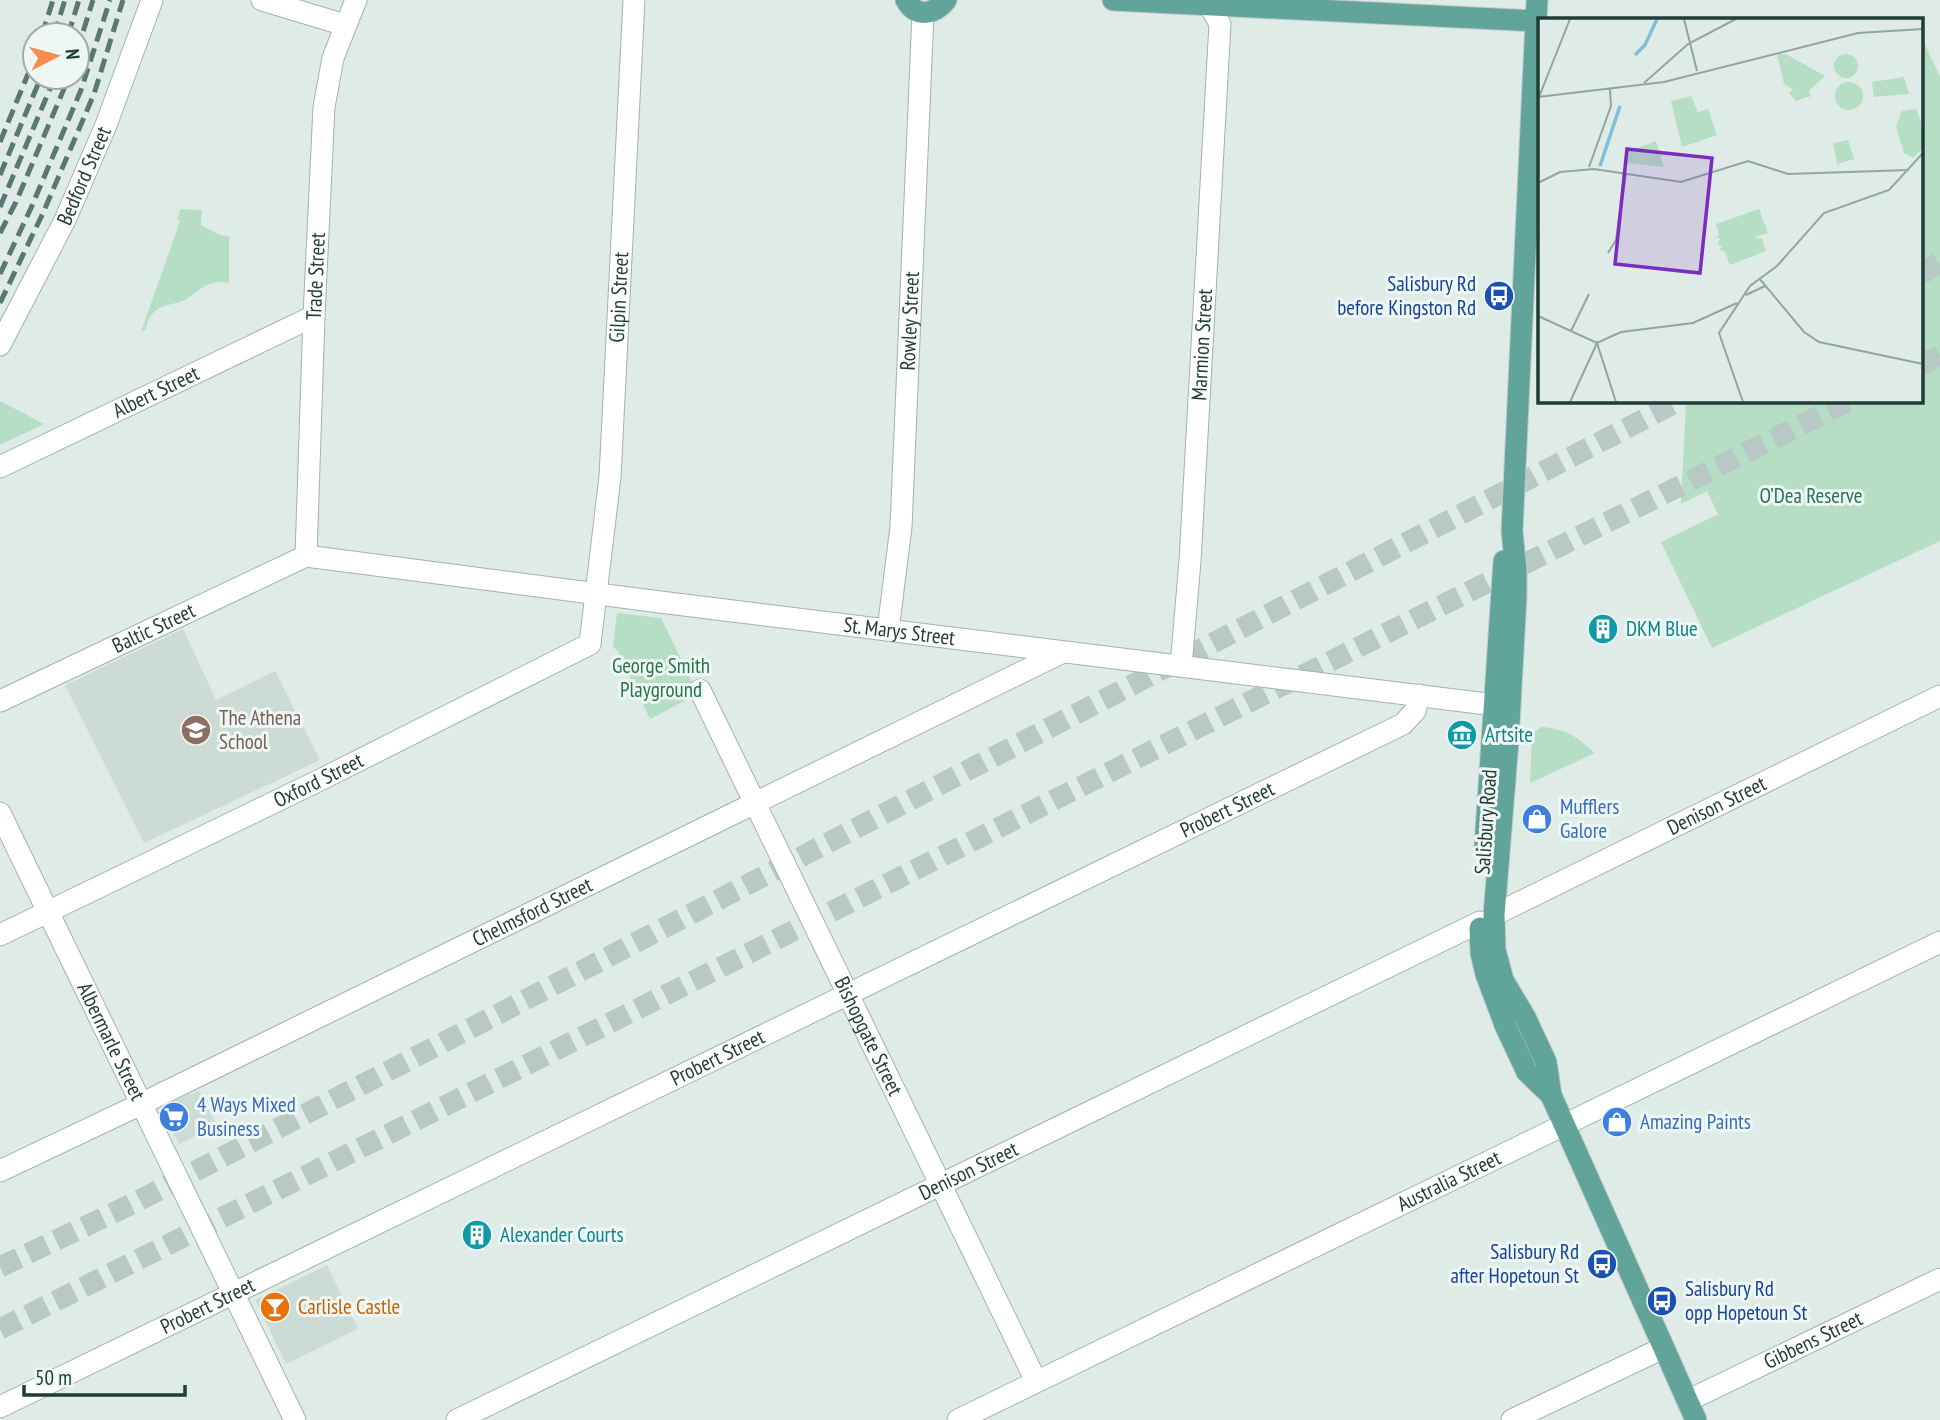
<svg xmlns="http://www.w3.org/2000/svg" width="1940" height="1420" font-family="'PT Sans Narrow',sans-serif">
  <style>
    .built { fill: #ccdbd6 }
    .green { fill: #b5dec5 }
    .lines { fill: none; stroke-linecap: round; stroke-linejoin: round }
    .highway-tunnel { stroke: #b8c8c4; stroke-width: 21; stroke-dasharray: 21 10; stroke-linecap: butt }
    .minor-casing { stroke: #a1b3af; stroke-width: 23 }
    .major-casing { stroke: #c0c8c7; stroke-width: 23 }
    .minor { stroke: #fff; stroke-width: 21 }
    .major { stroke: #60a49a; stroke-width: 21 }
    .rail { stroke: #597873; stroke-width: 5; stroke-dasharray: 14 7; stroke-linecap: butt }
    .labels { text-anchor: middle; stroke-width: 6; stroke-linejoin: round; paint-order: stroke }
    .street-label { font-size: 21px; fill: #1f3c37; stroke: #eff7f4 }
    .transit-label { font-size: 21px; fill: #164399; stroke: #eff7f4; text-anchor: end }
    .park-label { font-size: 21px; fill: #26754e; stroke: #eff7f4 }
    .culture-label { font-size: 21px; fill: #0d838f; stroke: #eff7f4; text-anchor: start }
    .education-label { font-size: 21px; fill: #785e54; stroke: #eff7f4; text-anchor: start }
    .shop-label { font-size: 21px; fill: #366cbe; stroke: #eff7f4; text-anchor: start }
    .food-label { font-size: 21px; fill: #c56008; stroke: #eff7f4; text-anchor: start }
    .inset-river { fill: none; stroke: #82bed4; stroke-width: 3.5 }
    .inset-road { fill: none; stroke: #92a5a1; stroke-width: 2 }
    .view { fill: #7b2cbf; fill-opacity: 0.15; stroke: #7b2cbf; stroke-width: 3.5 }
    .inset-edge { fill: none; stroke: #1f3c37; stroke-width: 3.5 }
  </style>
  <rect width="100%" height="100%" fill="#deebe7"/>
  <g class="built">
    <polygon points="183,629 216,700 275,671 320,760 144,843 65,685"/>
    <polygon points="199,1091 217,1126 179,1144 166,1117 171,1102"/>
    <polygon points="327,1265 358,1329 286,1364 255,1300"/>
  </g>
  <g class="green">
    <polygon points="1921,36 1940,77 1940,541 1712,648 1661,542 1718,514 1707,491 1681,504 1686,401 1921,401"/>
    <path d="M181,209L202,210L201,225L220,235L229,236V283C211,279 202,288 188,298C174,308 151,300 146,329L141,332L180,221L177,219Z"/>
    <polygon points="0,401 44,424 0,445"/>
    <polygon points="617,613 661,618 698,694 650,719 618,651 613,647"/>
    <path d="M1542,727C1569,730 1575,736 1595,753L1530,783L1532,733Z"/>
  </g>
  <g class="lines">
    <g class="highway-tunnel">
      <polyline points="1921,274 1940,262"/>
      <polyline points="1921,365 1940,355"/>
      <polyline points="0,1267 134,1203 1679,401"/>
      <polyline points="0,1329 1849,401"/>
    </g>
    <g class="minor-casing">
      <g id="minor">
        <polyline points="262,0 345,25"/>
        <path id="s1" d="M0,345L65,220L106,125L152,0"/>
        <path id="s2" d="M0,467L314,316"/>
        <path id="s3" d="M306,556L660,602L1495,705"/>
        <path id="s4" d="M306,556L314,316L324,107L333,58L356,0"/>
        <path id="s5" d="M888,630L901,527L923,13"/>
        <path id="s6" d="M1181,666L1190,561L1220,24L1210,6"/>
        <path id="s7" d="M700,690L1036,1381"/>
        <path id="s8" d="M0,701L306,556"/>
        <path id="s9" d="M0,813L295,1420"/>
        <path id="s10" d="M1494,915L1940,696"/>
        <path id="s11" d="M0,935L320,780L590,644L610,477L634,0"/>
        <path id="s12" d="M0,1171L141,1104L1063,652"/>
        <path id="s13" d="M1687,1401L1940,1279"/>
        <path id="s14" d="M0,1407L1403,724L1415,711L1419,695"/>
        <path id="s15" d="M457,1420L1480,922"/>
        <path id="s16" d="M958,1420L1940,942"/>
        <polyline points="1512,1420 1663,1348"/>
      </g>
    </g>
    <g class="major-casing">
      <g id="major">
        <path d="M906,0C916,18 934,15 946,0"/>
        <polyline points="1113,0 1537,21"/>
        <polyline points="1537,0 1512,531 1516,571 1516,597 1508,742 1494,915 1495,950 1503,980 1525,1017 1546,1062 1551,1095 1696,1420"/>
        <polyline points="1485,846 1504,561"/>
        <polyline points="1480,928 1481,953 1486,974 1505,1025 1527,1072 1551,1095"/>
      </g>
    </g>
    <use href="#minor" class="minor"/>
    <use href="#major" class="major"/>
    <g class="rail">
      <polyline points="42,35 53,0"/>
      <polyline points="54,35 65,0"/>
      <polyline points="68,35 79,0"/>
      <polyline points="77,51 93,0"/>
      <polyline points="0,142 35,57"/>
      <polyline points="0,175 41,77"/>
      <polyline points="0,207 55,77"/>
      <polyline points="0,233 16,202 69,77"/>
      <polyline points="0,274 31,208 81,90 110,0"/>
      <polyline points="0,303 43,213 94,94 123,0"/>
    </g>
  </g>
  <defs>
    <g id="bus-disc" transform="scale(1.575)"><circle r="9.5" fill="#1a4fb4" stroke="#eff7f4"/><path d="M-5-6H5V4H4V6H2V4H-2V6H-4V4H-5ZM-3.5-4V0h7V-4ZM-3.5 1.2v1.5H-2V1.2ZM2 1.2v1.5H3.5V1.2Z" fill="#fff"/></g>
    <g id="building-disc" transform="scale(1.575)"><circle r="9.5" fill="#0f9aa8" stroke="#eff7f4"/><path d="M-4-6H4V6H1V3H-1V6H-4ZM-2.5-4.3h1.7v1.8h-1.7ZM.8-4.3h1.7v1.8H.8ZM-2.5-1h1.7V.8h-1.7ZM.8-1h1.7V.8H.8Z" fill="#fff"/></g>
    <g id="school-disc" transform="scale(1.575)"><circle r="9.5" fill="#8d6e63" stroke="#eff7f4"/><path d="M0-5L7-2L0 1L-7-2ZM-4 1L0 2.5L4 1V4Q0 6-4 4Z" fill="#fff"/></g>
    <g id="museum-disc" transform="scale(1.575)"><circle r="9.5" fill="#0f9aa8" stroke="#eff7f4"/><path d="M0-6L6-3V-2H-6V-3ZM-5-1h2V3h-2ZM-1-1h2V3h-2ZM3-1h2V3H3ZM-6 4H6V6H-6Z" fill="#fff"/></g>
    <g id="shop-disc" transform="scale(1.575)"><circle r="9.5" fill="#3f7fe0" stroke="#eff7f4"/><path d="M-5-2.5h2.3a2.7 3.5 0 0 1 5.4 0H5L5.5 6h-11ZM-1.5-2.5h3a1.5 2.3 0 0 0-3 0Z" fill="#fff"/></g>
    <g id="supermarket-disc" transform="scale(1.575)"><circle r="9.5" fill="#3f7fe0" stroke="#eff7f4"/><path d="M-6-5.5h2.5l.6 2H6L4.5 2H-2.5L-4.4-4H-6ZM-1.5 3.2a1.3 1.3 0 1 0 .1 0ZM3 3.2a1.3 1.3 0 1 0 .1 0Z" fill="#fff"/></g>
    <g id="bar-disc" transform="scale(1.575)"><circle r="9.5" fill="#e8710a" stroke="#eff7f4"/><path d="M-6-5H6L.8 .8V4.5H3.5V6h-7V4.5H-.8V.8Z" fill="#fff"/></g>
  </defs>
  <g fill-rule="evenodd">
    <use href="#bus-disc" x="1499" y="296"/>
    <use href="#building-disc" x="1603" y="629"/>
    <use href="#school-disc" x="196" y="730"/>
    <use href="#museum-disc" x="1462" y="735"/>
    <use href="#shop-disc" x="1537" y="819"/>
    <use href="#supermarket-disc" x="174" y="1117"/>
    <use href="#shop-disc" x="1617" y="1122"/>
    <use href="#building-disc" x="477" y="1235"/>
    <use href="#bus-disc" x="1602" y="1264"/>
    <use href="#bus-disc" x="1662" y="1301"/>
    <use href="#bar-disc" x="275" y="1307"/>
  </g>
  <g class="labels">
    <g class="street-label">
      <text dy="7" stroke="none"><textPath href="#s1" startOffset="189">Bedford Street</textPath></text>
      <text dy="7" stroke="none"><textPath href="#s4" startOffset="280">Trade Street</textPath></text>
      <text dy="7" stroke="none"><textPath href="#s11" startOffset="1006">Gilpin Street</textPath></text>
      <text dy="7" stroke="none"><textPath href="#s5" startOffset="310">Rowley Street</textPath></text>
      <text dy="7" stroke="none"><textPath href="#s6" startOffset="322">Marmion Street</textPath></text>
      <text dy="7" stroke="none"><textPath href="#s2" startOffset="173">Albert Street</textPath></text>
      <text dy="7" stroke="none"><textPath href="#s8" startOffset="170">Baltic Street</textPath></text>
      <text dy="7" stroke="none"><textPath href="#s3" startOffset="598">St. Marys Street</textPath></text>
      <text dy="7" stroke="none"><textPath href="#s11" startOffset="354">Oxford Street</textPath></text>
      <text dy="7" stroke="none"><textPath href="#s10" startOffset="248">Denison Street</textPath></text>
      <text dy="7" stroke="none"><textPath href="#s14" startOffset="1365">Probert Street</textPath></text>
      <text transform="translate(1486 822) rotate(-86)" y="7">Salisbury Road</text>
      <text dy="7" stroke="none"><textPath href="#s12" startOffset="592">Chelmsford Street</textPath></text>
      <text dy="7" stroke="none"><textPath href="#s7" startOffset="385">Bishopgate Street</textPath></text>
      <text dy="7" stroke="none"><textPath href="#s9" startOffset="254">Albermarle Street</textPath></text>
      <text dy="7" stroke="none"><textPath href="#s14" startOffset="798">Probert Street</textPath></text>
      <text dy="7" stroke="none"><textPath href="#s15" startOffset="569">Denison Street</textPath></text>
      <text dy="7" stroke="none"><textPath href="#s16" startOffset="546">Australia Street</textPath></text>
      <text dy="7" stroke="none"><textPath href="#s14" startOffset="231">Probert Street</textPath></text>
      <text dy="7" stroke="none"><textPath href="#s13" startOffset="140">Gibbens Street</textPath></text>
    </g>
    <g class="transit-label">
      <text x="1476" y="291">Salisbury Rd<tspan x="1476" dy="24">before Kingston Rd</tspan></text>
      <text x="1579" y="1259">Salisbury Rd<tspan x="1579" dy="24">after Hopetoun St</tspan></text>
      <text x="1685" y="1296" text-anchor="start">Salisbury Rd<tspan x="1685" dy="24">opp Hopetoun St</tspan></text>
    </g>
    <g class="park-label">
      <text x="1811" y="503">O’Dea Reserve</text>
      <text x="661" y="673">George Smith<tspan x="661" dy="24">Playground</tspan></text>
    </g>
    <g class="culture-label">
      <text x="1626" y="636">DKM Blue</text>
      <text x="1485" y="742">Artsite</text>
      <text x="500" y="1242">Alexander Courts</text>
    </g>
    <g class="education-label">
      <text x="219" y="725">The Athena<tspan x="219" dy="24">School</tspan></text>
    </g>
    <g class="shop-label">
      <text x="1560" y="814">Mufflers<tspan x="1560" dy="24">Galore</tspan></text>
      <text x="197" y="1112">4 Ways Mixed<tspan x="197" dy="24">Business</tspan></text>
      <text x="1640" y="1129">Amazing Paints</text>
    </g>
    <g class="food-label">
      <text x="298" y="1314">Carlisle Castle</text>
    </g>
  </g>
  <g transform="translate(1538 18)">
    <rect width="385" height="385" fill="#deebe7"/>
    <path d="M296 48a12 12 0 1 1 24 0a12 12 0 1 1-24 0ZM239,36H248L287,58L271,73L274,82L271,78L258,83L251,75L255,71L246,66ZM366,59L371,76L336,79L334,64ZM297 78a14 14 0 1 1 28 0a14 14 0 1 1-28 0ZM153,78L160,94L170,91L179,117L144,129L133,83ZM378,91L385,109V130L375,140L366,135L358,108L364,93ZM310,122L316,141L299,146L295,125ZM118,123L126,149L89,145L91,133ZM221,191L230,215L216,219L224,221L228,233L192,247L187,234L181,231L185,228L180,227L182,220L177,219L181,217L178,206Z" fill="#b5dec5"/>
    <path class="inset-river" d="M97,37L107,27L119,1M62,148L82,88"/>
    <path class="inset-road" d="M146,1L159,53M106,65L150,26L198,1M0,79L126,64L320,15L385,11M1,79L32,1M51,149L73,88L72,71M0,165L22,154L56,151L143,164L210,143L250,156L371,152M83,190L88,155M70,235L78,222L82,193M221,260L266,314L281,324L385,346M208,277L227,268M0,298L59,325L83,314L155,305L199,285M33,313L51,276M32,384L59,325L78,384M205,384L181,315L212,268L239,248L286,195L351,172L385,135"/>
    <path class="view" d="M89,131L174,140L162,255L77,246Z"/>
    <rect width="385" height="385" class="inset-edge"/>
  </g>
  <g transform="translate(56 56) rotate(84)"><circle r="33" fill="#eff7f4" stroke="#9caca8" stroke-width="2"/>
  <path d="M0-5L12 26L0 18L-12 26Z" fill="#fb8b4c"/>
  <text y="-10" font-size="19" font-weight="bold" text-anchor="middle" fill="#1f3c37">N</text>
  </g>
  <path d="M24 1385v10h161v-10" fill="none" stroke="#1f3c37" stroke-width="3.5"/>
  <text x="35" y="1385" font-size="21" fill="#1f3c37" stroke="#eff7f4" stroke-width="5" paint-order="stroke">50 m</text>
</svg>
